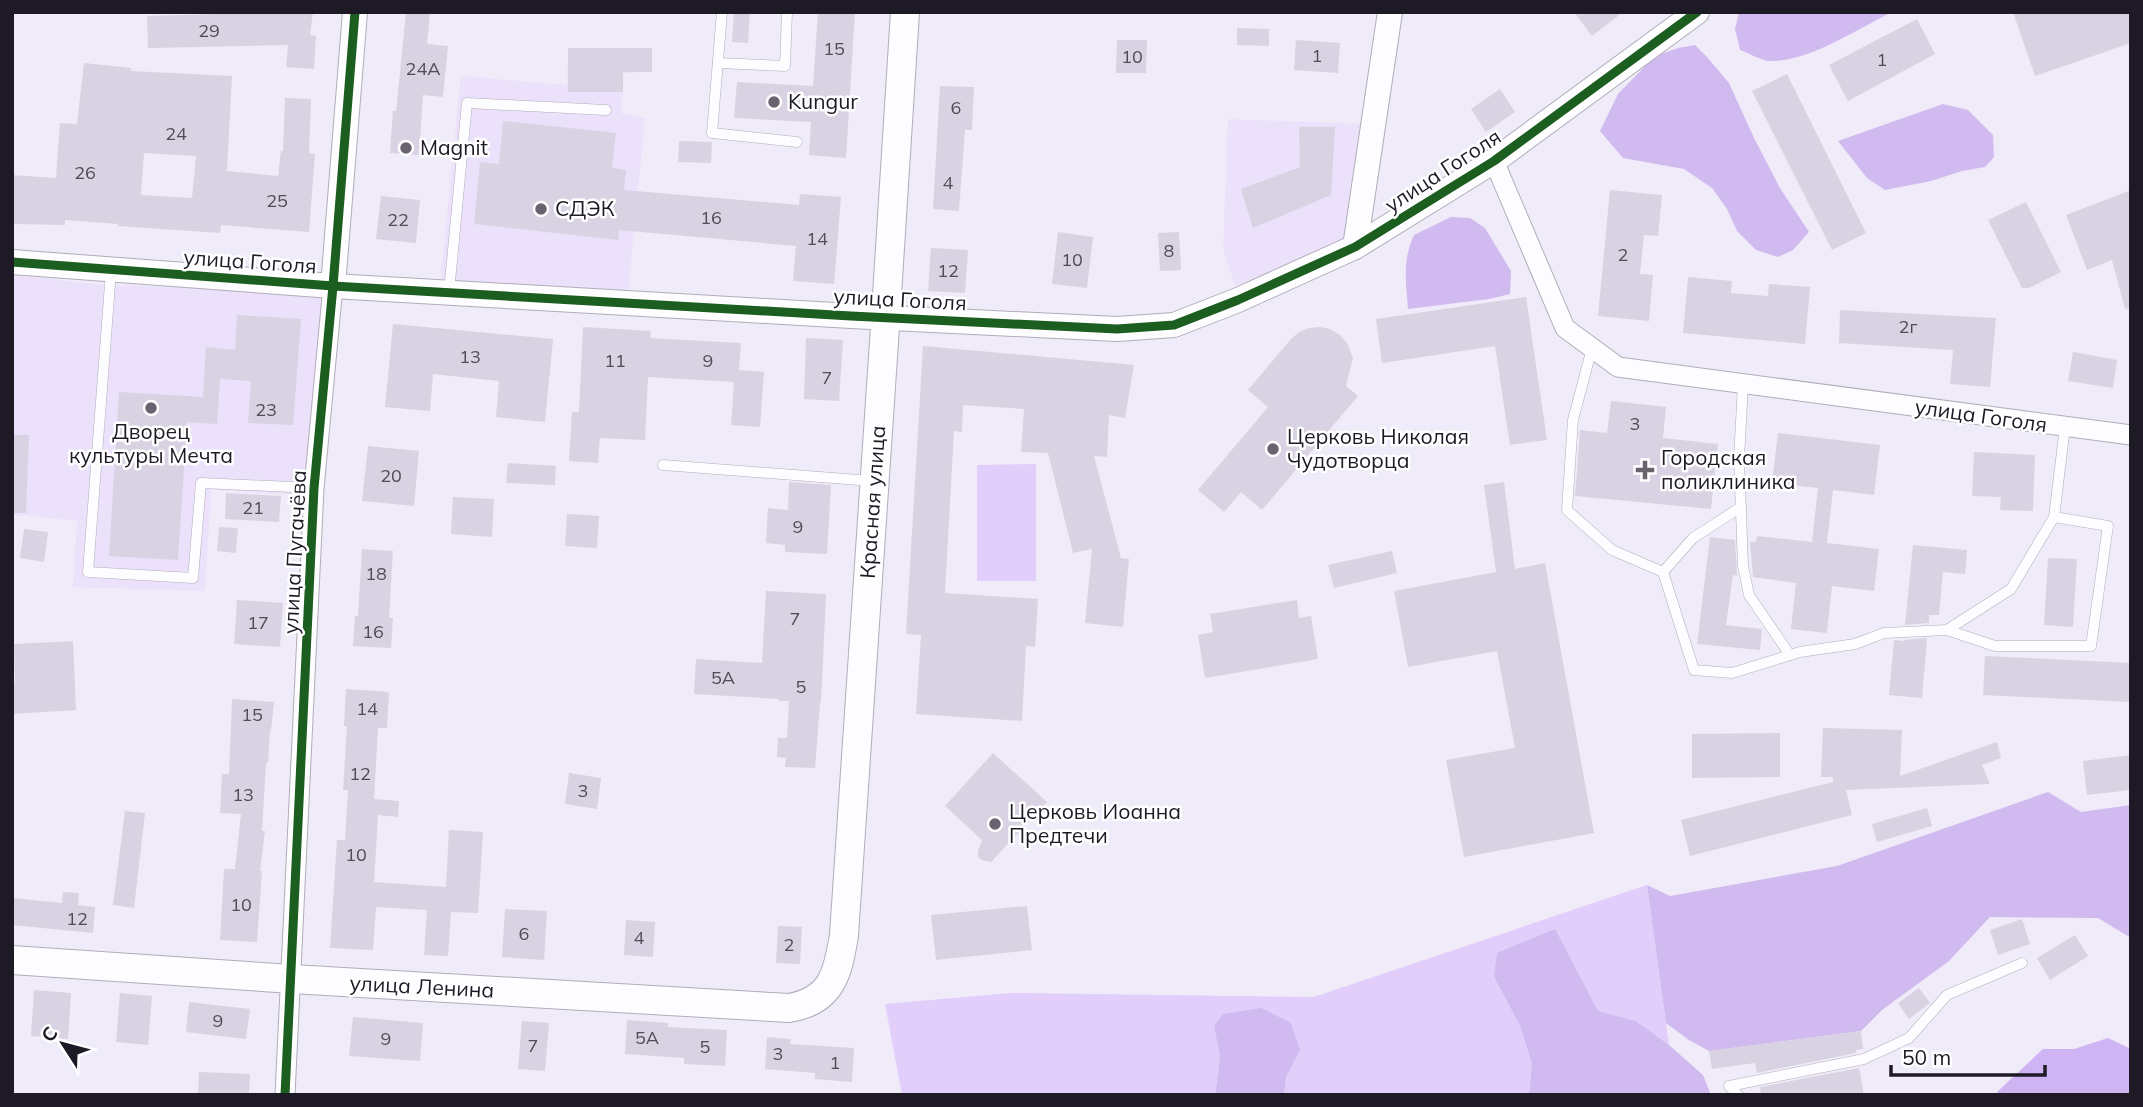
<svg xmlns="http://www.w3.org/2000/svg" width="2143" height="1107" font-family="Mulish,sans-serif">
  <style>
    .built { fill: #ebe1fb }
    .green { fill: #e1cefb }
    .forest { fill: #d1baef }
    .water { fill: #ceb4f3 }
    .building { fill: #d8d2e2; fill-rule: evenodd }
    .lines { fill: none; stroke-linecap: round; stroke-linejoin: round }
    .service-casing { stroke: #b1adb8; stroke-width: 11 }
    .minor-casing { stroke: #b1adb8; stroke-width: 21 }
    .tertiary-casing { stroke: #b1adb8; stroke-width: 26 }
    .secondary-casing { stroke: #b1adb8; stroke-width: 30 }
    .service { stroke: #fdfcfe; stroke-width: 10 }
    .minor { stroke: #fdfcfe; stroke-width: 19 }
    .tertiary { stroke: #fdfcfe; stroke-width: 24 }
    .secondary { stroke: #fdfcfe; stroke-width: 28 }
    .cycleway-casing { stroke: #fff; stroke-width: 13 }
    .cycleway { stroke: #1b5e20; stroke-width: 9 }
    .poi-dot { fill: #68636f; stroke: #fff; stroke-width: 2.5 }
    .labels { text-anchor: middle; stroke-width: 5; stroke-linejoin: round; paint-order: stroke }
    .number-label { font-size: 18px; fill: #504b57 }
    .poi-label { font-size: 21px; fill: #1e1a25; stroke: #fff; text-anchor: start }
    .street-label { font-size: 21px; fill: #1e1a25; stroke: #fff }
  </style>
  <rect width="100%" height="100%" fill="#f0ebf8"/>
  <g class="built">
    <polygon points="568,48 652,48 652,72 623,73 622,114 645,118 627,303 440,285 461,76 567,85"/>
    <polygon points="1228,119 1363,124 1348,239 1235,286 1223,249"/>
    <polygon points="12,275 103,285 324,292 310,495 211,490 205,591 73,587 77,521 12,514"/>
  </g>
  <g class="green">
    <polygon points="1036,464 1036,581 977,581 977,465"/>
    <polygon points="1647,885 1669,1045 1636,1021 1598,1011 1554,929 1494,977 1520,1026 1532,1064 1529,1095 1284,1095 1286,1077 1300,1050 1214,1025 1220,1057 1215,1095 902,1095 885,1004 1010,993 1314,997"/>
  </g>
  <g class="forest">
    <path d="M1739,12H1892C1857,29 1811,61 1771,61C1761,61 1749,53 1740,50L1735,29Z"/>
    <polygon points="1695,45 1707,57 1729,83 1754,138 1780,188 1809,232 1793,250 1778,257 1756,250 1737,231 1727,209 1712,188 1684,169 1623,158 1600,131 1618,94 1655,56 1678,48"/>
    <polygon points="1943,104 1968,110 1993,135 1994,157 1985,167 1962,171 1931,181 1885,190 1867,178 1838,141"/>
    <path d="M1451,217L1470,218L1485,228L1511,271L1510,294L1489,299L1408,309C1406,282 1402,261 1414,235Z"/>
    <polygon points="2048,792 2081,812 2131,805 2131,938 2098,918 1990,917 1949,961 1882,1010 1861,1031 1709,1051 1689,1040 1666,1023 1647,885 1670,896 1837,866"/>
    <polygon points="1555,929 1598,1011 1636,1021 1669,1045 1703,1075 1711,1095 1529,1095 1532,1064 1520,1026 1494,977 1497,953"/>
    <polygon points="1261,1008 1291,1023 1300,1050 1286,1077 1284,1095 1215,1095 1220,1057 1214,1026 1223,1014"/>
  </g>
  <polygon class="water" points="2108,1038 2131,1049 2131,1095 2001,1095 1997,1092 2043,1049 2074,1049"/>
  <g class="building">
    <polygon points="279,12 313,12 310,35 316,36 314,69 286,67 288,45 148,48 147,16"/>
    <polygon points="406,12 430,12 427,44 448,46 443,97 423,95 419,155 390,153 393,111 396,111 397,102"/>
    <polygon points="734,12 750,12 748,43 732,42"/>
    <polygon points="818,12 855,12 846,158 809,155 811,122 734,118 737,82 813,86"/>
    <polygon points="1574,12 1623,12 1592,36"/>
    <polygon points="2013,12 2131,12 2131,43 2035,76"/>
    <polygon points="1917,19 1935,54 1848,101 1829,65"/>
    <polygon points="1237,28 1269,29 1269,46 1237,45"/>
    <polygon points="1117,40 1147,40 1146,73 1116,73"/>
    <polygon points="1296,40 1340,43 1338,73 1294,70"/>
    <polygon points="568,48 652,48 652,72 623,72 623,92 568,92"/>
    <path d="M84,63L131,68V71L232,76L227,171L278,176L281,151H283L285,98L311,99L309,153L315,154L309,232L221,225L220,233L118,226V224L65,220V225L12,224V175L56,178L60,123L77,124ZM144,153L196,156L192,198L141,195Z"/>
    <polygon points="1787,74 1866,233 1832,250 1752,91"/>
    <polygon points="940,86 974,87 972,130 965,130 959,211 933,209"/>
    <polygon points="1500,89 1515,112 1486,132 1471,109"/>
    <polygon points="503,121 616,133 612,168 626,170 624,190 799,205 800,194 841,197 834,284 793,281 796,246 619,230 618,240 474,224 480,162 499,164"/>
    <polygon points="1299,127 1335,127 1331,195 1253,228 1241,189 1300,167"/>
    <polygon points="679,141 712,142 711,163 678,162"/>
    <polygon points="1610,190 1662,195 1658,236 1644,235 1640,274 1653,275 1649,321 1598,316"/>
    <polygon points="2131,190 2131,308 2125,309 2112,260 2087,270 2066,215"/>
    <polygon points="381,196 420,200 416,243 376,239"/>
    <polygon points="2026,202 2061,272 2029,288 2022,288 1988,220"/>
    <polygon points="1058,232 1093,237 1087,288 1052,284"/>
    <polygon points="1179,232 1181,270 1160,271 1158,233"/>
    <polygon points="931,248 968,250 965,293 928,291"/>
    <polygon points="1688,277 1732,281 1731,293 1768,296 1769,284 1810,287 1805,344 1683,333"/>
    <polygon points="1526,297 1547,440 1510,445 1495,346 1382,363 1376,319"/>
    <polygon points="1840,310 1996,318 1990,387 1950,384 1953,350 1839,343"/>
    <polygon points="237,315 301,319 293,425 248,423 251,381 220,379 217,424 187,422 178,560 109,556 119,392 203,397 206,347 235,350"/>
    <polygon points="393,324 553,339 545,422 496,417 499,381 433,374 430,411 385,407"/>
    <polygon points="583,327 651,331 650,338 741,343 739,370 764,372 760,427 731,425 734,382 648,377 645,440 600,438 598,463 569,461 572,412 579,412"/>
    <polygon points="1320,327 1330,329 1340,335 1347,343 1353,358 1346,386 1358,396 1262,510 1241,492 1224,512 1198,490 1268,407 1248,390 1291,339 1299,332 1309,328"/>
    <polygon points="806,338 843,340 839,401 804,399"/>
    <polygon points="923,346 1134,365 1125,418 1109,415 1107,457 1094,456 1121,558 1129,559 1123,627 1085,623 1092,549 1073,553 1048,453 1021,452 1024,409 963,405 962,432 954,431 945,593 1038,599 1035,647 1026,646 1022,721 916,714 921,635 906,634"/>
    <polygon points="2073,352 2117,360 2113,388 2068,381"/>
    <polygon points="1611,401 1666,407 1663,438 1718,444 1711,509 1575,496 1580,430 1607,433"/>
    <polygon points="1778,433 1880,445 1874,495 1833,490 1827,543 1879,549 1874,591 1832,586 1827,633 1791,629 1796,583 1753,577 1750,542 1756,542 1757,536 1812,542 1818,488 1772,483"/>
    <polygon points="12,435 29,435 26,513 12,513"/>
    <polygon points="368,446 419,451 414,506 362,501"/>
    <polygon points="1974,452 2035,455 2033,511 2000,510 2001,497 1972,496"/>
    <polygon points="508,463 556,466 555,485 506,483"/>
    <polygon points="789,482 831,485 827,554 785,552 785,545 766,543 768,508 788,510"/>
    <polygon points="1504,482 1515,569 1545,563 1594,833 1464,857 1446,760 1515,748 1497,651 1408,667 1394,591 1496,572 1484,485"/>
    <polygon points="226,493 281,496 279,522 225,519"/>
    <polygon points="453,497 494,499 492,537 451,534"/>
    <polygon points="567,514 599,516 597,548 565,546"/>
    <polygon points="219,527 238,528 236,553 217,551"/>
    <polygon points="24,529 48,532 44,562 20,558"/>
    <polygon points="1710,537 1735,540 1737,576 1733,575 1726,625 1762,629 1760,650 1697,644"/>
    <polygon points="1913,545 1967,550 1965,574 1943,572 1939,615 1929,615 1929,623 1905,625"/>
    <polygon points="362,549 393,551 389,618 393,618 391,648 353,646 355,616 358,616"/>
    <polygon points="1392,551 1397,573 1334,588 1328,565"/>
    <polygon points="2048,558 2077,559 2073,627 2044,625"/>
    <polygon points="766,591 826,594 821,703 820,703 815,768 785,767 786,758 777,757 778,738 787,738 789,701 779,701 779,699 694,694 696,659 762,663"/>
    <polygon points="237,600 283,603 280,647 234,644"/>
    <polygon points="1297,600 1299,618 1311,616 1318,659 1205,678 1198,635 1213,632 1210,614"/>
    <polygon points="1927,638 1922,698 1889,695 1894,640 1904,641 1904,640"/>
    <polygon points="73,641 76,710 12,714 12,683 15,683 14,644"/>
    <polygon points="1985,656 2131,663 2131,702 1983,695"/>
    <polygon points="346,689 389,692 387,728 378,728 374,799 399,801 398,817 378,815 374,882 446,887 449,830 483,832 478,913 451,912 448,956 424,955 427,910 376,907 373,950 330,948 337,840 345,840 348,790 343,790 347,726 344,726"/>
    <polygon points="232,699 274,702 271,731 270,731 268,763 266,763 262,831 265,831 260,871 262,871 257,942 220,940 224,869 235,869 241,814 220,813 222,774 229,774"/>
    <polygon points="1823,728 1902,730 1900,776 1997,742 2001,758 1982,765 1990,784 1846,790 1852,815 1690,856 1681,820 1833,782 1833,777 1821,777"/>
    <polygon points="1780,733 1780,777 1692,778 1692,734"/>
    <polygon points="993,753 1047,802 991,862 981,860 978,856 978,851 982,840 945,806"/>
    <polygon points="2131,755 2131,790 2087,795 2083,761"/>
    <polygon points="569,773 601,778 597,809 565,804"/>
    <polygon points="1927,808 1932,826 1877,842 1872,824"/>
    <polygon points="125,811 145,813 134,908 113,905"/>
    <polygon points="63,892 79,893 78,905 95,907 93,933 12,925 12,898 62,903"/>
    <polygon points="1027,906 1032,950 936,960 931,915"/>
    <polygon points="505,909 547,911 544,960 502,957"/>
    <polygon points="2022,919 2030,944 1998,955 1990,930"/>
    <polygon points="626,920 655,922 653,957 624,955"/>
    <polygon points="778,926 802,927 800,964 776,963"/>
    <polygon points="2075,935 2088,956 2050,980 2037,958"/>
    <polygon points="1919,988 1930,1003 1909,1019 1898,1003"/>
    <polygon points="34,990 71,993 68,1039 31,1036"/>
    <polygon points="120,993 152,996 148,1045 116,1042"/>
    <polygon points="189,1002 250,1009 246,1039 186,1032"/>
    <polygon points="353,1017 423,1023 420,1061 349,1056"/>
    <polygon points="627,1020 668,1023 668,1027 727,1030 725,1066 684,1064 684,1058 625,1054"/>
    <polygon points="522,1021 549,1023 545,1071 518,1069"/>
    <polygon points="1861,1031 1863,1049 1856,1050 1856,1053 1757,1073 1755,1063 1712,1069 1709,1051"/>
    <polygon points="767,1037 791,1039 790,1044 854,1048 852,1082 815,1079 815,1073 765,1069"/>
    <polygon points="1859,1068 1864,1095 1761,1095 1760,1087"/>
    <polygon points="199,1072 250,1074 249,1095 198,1095"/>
  </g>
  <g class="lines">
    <g class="service-casing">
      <g id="service">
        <polyline points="722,12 712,133 797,142"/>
        <polyline points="718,63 785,66 787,12"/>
        <polyline points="111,271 88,572 193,578 201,483 314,488"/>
        <polyline points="449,292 467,103 606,110"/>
        <polyline points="1592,348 1573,420 1567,510 1612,550 1663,572 1694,670 1732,673 1800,652 1855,644 1884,633 1947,630 2011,589 2054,517 2065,427"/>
        <polyline points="1743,384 1739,459 1743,566 1749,595 1790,655"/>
        <polyline points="663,465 872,481"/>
        <polyline points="1663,572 1693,538 1741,507"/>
        <polyline points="1947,630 1995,646 2091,646 2108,526 2054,517"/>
        <polyline points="1738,1095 1729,1086 1864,1059 1909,1038 1947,995 2022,963"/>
      </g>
    </g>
    <g class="minor-casing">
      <g id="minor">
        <polyline points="1494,161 1565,328 1618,367 2131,435"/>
        <polyline points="285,1095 314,488 333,286"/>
      </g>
    </g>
    <g class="tertiary-casing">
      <g id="tertiary">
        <polyline points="1355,247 1390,12"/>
        <polyline points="12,262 333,286 851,316 1117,329 1174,325 1238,300 1355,247 1494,161 1697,12"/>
        <polyline points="333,286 355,12"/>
      </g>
    </g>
    <g class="secondary-casing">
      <path id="secondary" d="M12,960L292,979L789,1008C832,1001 838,973 844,935L884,342L905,12"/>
    </g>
    <use href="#service" class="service"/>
    <use href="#minor" class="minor"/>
    <use href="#tertiary" class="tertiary"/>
    <use href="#secondary" class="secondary"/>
    <g class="cycleway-casing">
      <g id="cycleway">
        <polyline points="12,262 333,286 851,316 1117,329 1174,325 1238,300 1355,247 1494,161 1697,12"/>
        <polyline points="285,1095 314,488 333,286 355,12"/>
      </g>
    </g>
    <use href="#cycleway" class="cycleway"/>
  </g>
  <g class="poi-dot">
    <circle cx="774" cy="102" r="7"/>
    <circle cx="406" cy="148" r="7"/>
    <circle cx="541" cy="209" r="7"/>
    <circle cx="151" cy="408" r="7"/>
    <circle cx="1273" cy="449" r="7"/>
    <path d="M1641.5 459.5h7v7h7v7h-7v7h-7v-7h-7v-7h7z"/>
    <circle cx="995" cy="824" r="7"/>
  </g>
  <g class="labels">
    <g class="number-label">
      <text x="209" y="37">29</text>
      <text x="834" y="55">15</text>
      <text x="1317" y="62">1</text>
      <text x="1132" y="63">10</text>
      <text x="1882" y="66">1</text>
      <text x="423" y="75">24А</text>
      <text x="956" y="114">6</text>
      <text x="176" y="140">24</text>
      <text x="85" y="179">26</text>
      <text x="948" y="189">4</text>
      <text x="277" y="207">25</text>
      <text x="711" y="224">16</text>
      <text x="398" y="226">22</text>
      <text x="817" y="245">14</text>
      <text x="1169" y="257">8</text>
      <text x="1623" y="261">2</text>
      <text x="1072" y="266">10</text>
      <text x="948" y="277">12</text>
      <text x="1908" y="333">2г</text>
      <text x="470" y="363">13</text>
      <text x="615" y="367">11</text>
      <text x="708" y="367">9</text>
      <text x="827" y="384">7</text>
      <text x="266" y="416">23</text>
      <text x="1635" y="430">3</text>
      <text x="391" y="482">20</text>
      <text x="253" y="514">21</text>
      <text x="798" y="533">9</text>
      <text x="376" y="580">18</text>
      <text x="795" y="625">7</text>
      <text x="258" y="629">17</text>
      <text x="373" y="638">16</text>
      <text x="723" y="684">5А</text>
      <text x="801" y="693">5</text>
      <text x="367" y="715">14</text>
      <text x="252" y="721">15</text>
      <text x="360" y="780">12</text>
      <text x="583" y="797">3</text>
      <text x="243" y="801">13</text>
      <text x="356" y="861">10</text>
      <text x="241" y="911">10</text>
      <text x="77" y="925">12</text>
      <text x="524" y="940">6</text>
      <text x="639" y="944">4</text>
      <text x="789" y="951">2</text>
      <text x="218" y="1027">9</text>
      <text x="647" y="1044">5А</text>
      <text x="386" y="1045">9</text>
      <text x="533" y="1052">7</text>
      <text x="705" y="1053">5</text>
      <text x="778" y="1060">3</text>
      <text x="835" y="1069">1</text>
    </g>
    <g class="poi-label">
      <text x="788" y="109">Kungur</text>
      <text x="420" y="155">Magnit</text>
      <text x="555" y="216">СДЭК</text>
      <text x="151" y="439" text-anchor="middle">Дворец<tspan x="151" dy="24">культуры Мечта</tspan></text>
      <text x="1287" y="444">Церковь Николая<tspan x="1287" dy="24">Чудотворца</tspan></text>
      <text x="1661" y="465">Городская<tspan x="1661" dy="24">поликлиника</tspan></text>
      <text x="1009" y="819">Церковь Иоанна<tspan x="1009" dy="24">Предтечи</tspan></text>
    </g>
    <g class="street-label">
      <text transform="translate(1443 171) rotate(-33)" y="7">улица Гоголя</text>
      <text transform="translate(250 262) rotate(4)" y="7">улица Гоголя</text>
      <text transform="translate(900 300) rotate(3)" y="7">улица Гоголя</text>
      <text transform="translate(1981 416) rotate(8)" y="7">улица Гоголя</text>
      <text transform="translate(873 502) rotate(-86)" y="7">Красная улица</text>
      <text transform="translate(295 552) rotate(-87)" y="7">улица Пугачёва</text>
      <text transform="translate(422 987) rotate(3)" y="7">улица Ленина</text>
    </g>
  </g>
  <rect width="2143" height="1107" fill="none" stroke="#1e1a25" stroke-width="28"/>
  <g transform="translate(63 1044) rotate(306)" stroke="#ffffff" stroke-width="5" paint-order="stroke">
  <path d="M0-5L12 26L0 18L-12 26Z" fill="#1e1a25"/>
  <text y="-10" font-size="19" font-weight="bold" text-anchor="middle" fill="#1e1a25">С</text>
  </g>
  <path d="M1891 1065v10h154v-10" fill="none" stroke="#1e1a25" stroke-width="3.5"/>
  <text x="1902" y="1065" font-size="21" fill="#1e1a25" stroke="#ffffff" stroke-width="5" paint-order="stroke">50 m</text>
</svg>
